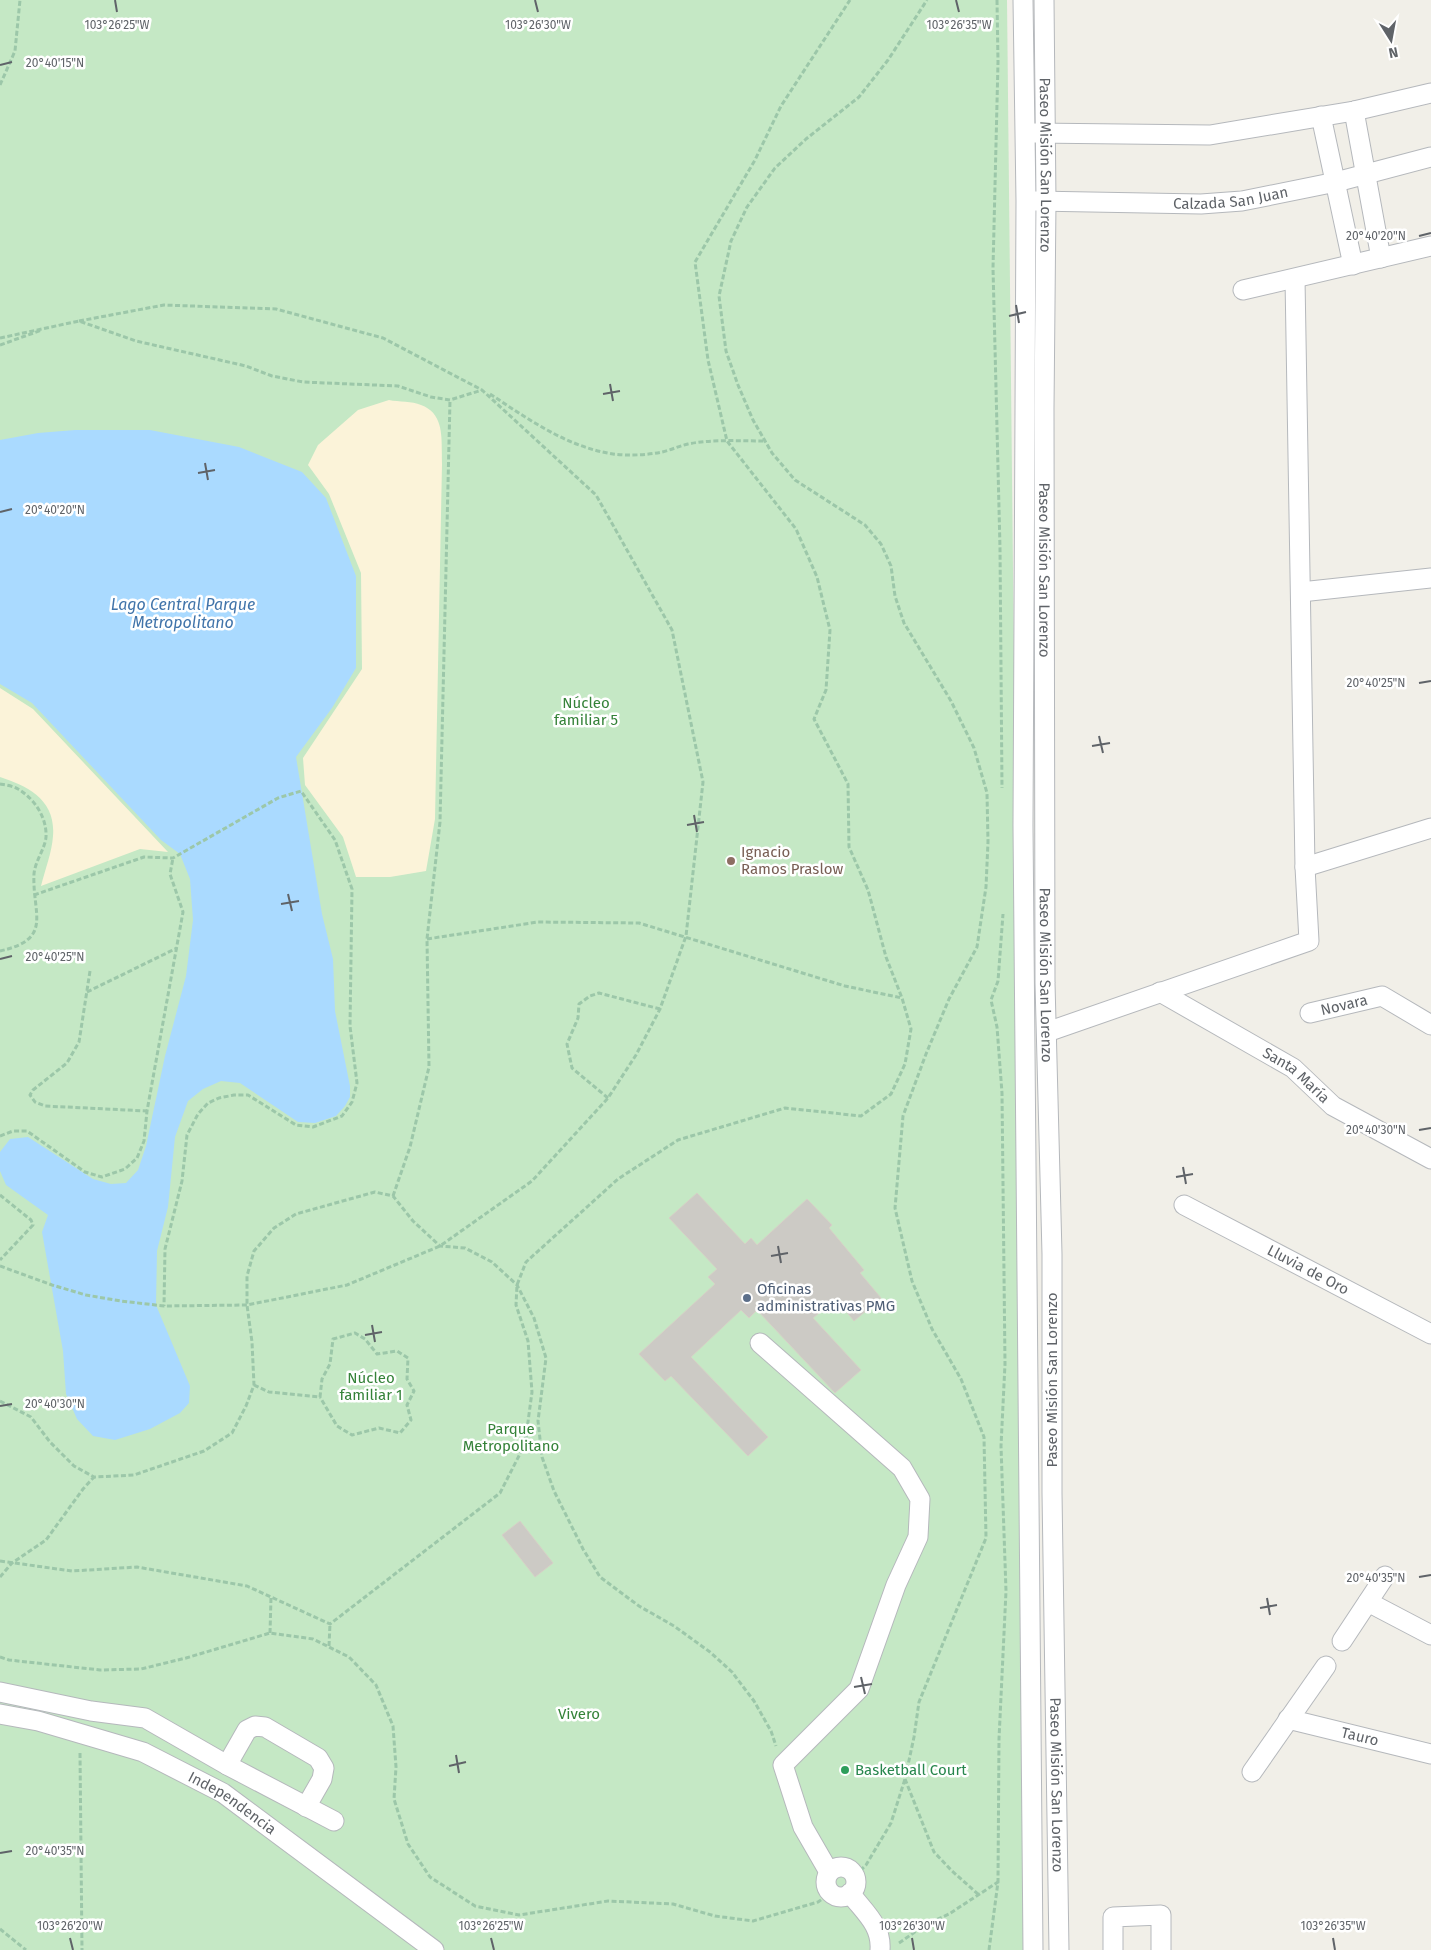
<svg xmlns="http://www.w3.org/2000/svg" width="1431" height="1950" font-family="'Fira Sans',sans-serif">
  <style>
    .green { fill: #c5e8c5 }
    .sand { fill: #fbf3d9 }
    .water { fill: #aadaff }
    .building { fill: #cccac5; stroke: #d6d1c6 }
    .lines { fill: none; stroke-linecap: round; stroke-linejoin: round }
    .minor-casing { stroke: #b5b8bc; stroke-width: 21 }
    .path { stroke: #9cc7a9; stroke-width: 3; stroke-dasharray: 5 2.5; stroke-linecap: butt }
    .minor { stroke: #fff; stroke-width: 19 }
    .ticks { fill: none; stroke: #5f6368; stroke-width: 2 }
    .education-dot { fill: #8d6e63; stroke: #fff; stroke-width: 2 }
    .service-dot { fill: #5c6f8a; stroke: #fff; stroke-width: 2 }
    .leisure-dot { fill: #2e9e5b; stroke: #fff; stroke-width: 2 }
    .labels { text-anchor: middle; stroke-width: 5; stroke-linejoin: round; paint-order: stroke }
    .street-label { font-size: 15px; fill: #5f6368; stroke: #fff }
    .park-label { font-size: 15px; fill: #348238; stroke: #fff }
    .education-label { font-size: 15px; fill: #785e54; stroke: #fff; text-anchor: start }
    .service-label { font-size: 15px; fill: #4e5e75; stroke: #fff; text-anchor: start }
    .leisure-label { font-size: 15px; fill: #27864d; stroke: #fff; text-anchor: start }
    .water-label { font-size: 16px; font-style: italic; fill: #4174aa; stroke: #fff }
    .ticks-label { font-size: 12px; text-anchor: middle; fill: #5f6368; stroke: #fff; stroke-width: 5; stroke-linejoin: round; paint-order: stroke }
  </style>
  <rect width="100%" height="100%" fill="#f1efe8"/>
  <polygon class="green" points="0,0 1007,0 1026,1807 1025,1950 0,1950"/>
  <g class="sand">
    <path d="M389,400C399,402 412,401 421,405C446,414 441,442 442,464L435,819L426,871L390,877H356L343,837L305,785L303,758L362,669L361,573L329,494L308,465L318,445L358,410Z"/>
    <path d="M0,688L33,709L168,852L140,849L41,886C45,870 52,852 53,836C56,800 28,786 0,777Z"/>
  </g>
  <polygon class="water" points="75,430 150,430 239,447 302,472 326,498 356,576 356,668 332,708 296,757 322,914 333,959 335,1011 350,1086 350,1097 345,1106 336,1116 315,1123 298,1122 240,1083 221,1081 203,1089 188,1101 175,1137 168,1207 157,1251 156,1305 190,1386 189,1403 180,1413 150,1429 115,1440 93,1436 77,1419 66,1394 63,1351 42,1232 48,1215 6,1185 0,1171 0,1152 10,1139 28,1137 93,1179 111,1184 126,1183 138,1170 146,1146 165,1056 186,976 193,920 190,879 180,854 161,840 32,703 0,684 0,440 38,433"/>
  <g class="building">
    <polygon points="697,1193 745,1244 751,1238 757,1245 807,1199 832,1225 829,1228 864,1270 860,1273 881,1298 854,1321 836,1299 813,1318 861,1370 835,1393 757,1310 749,1318 741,1310 691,1357 768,1437 748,1456 671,1376 665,1381 639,1354 715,1284 708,1277 717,1269 669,1218"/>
    <polygon points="520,1521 553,1563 535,1577 502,1535"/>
  </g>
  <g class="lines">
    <g class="minor-casing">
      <g id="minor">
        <polyline points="1023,0 1026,201 1023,826 1033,1950"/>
        <path id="s1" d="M1044,0L1046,201L1044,409L1045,983L1052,1254V1493L1059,1950"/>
        <polyline points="1354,111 1381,258"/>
        <polyline points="1321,116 1353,265"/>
        <polyline points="1034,133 1210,135 1354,111 1431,93"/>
        <path id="s2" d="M1035,201L1201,204L1242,201L1336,182L1431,157"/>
        <polyline points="1243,290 1431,246"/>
        <polyline points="1301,592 1431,578"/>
        <polyline points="1305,867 1431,828"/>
        <path id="s3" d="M1160,992L1293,1068L1333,1106L1431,1159"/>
        <path id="s4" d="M1310,1013L1382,996L1431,1025"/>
        <polyline points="1047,1032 1309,941 1305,867 1295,279"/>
        <path id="s5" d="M1184,1205L1431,1334"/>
        <polyline points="760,1343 902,1468 920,1499 918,1537 896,1585 859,1689 783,1765 803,1827 829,1872"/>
        <polyline points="1368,1602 1431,1635"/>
        <polyline points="1342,1641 1385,1576"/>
        <polyline points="0,1692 91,1711 145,1718 227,1765 334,1821"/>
        <path id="s6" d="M0,1714L38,1721L143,1752L223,1793L434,1950"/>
        <path id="s7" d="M1288,1719L1431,1754"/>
        <polyline points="227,1765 247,1730 255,1726 265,1727 318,1758 324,1768 322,1779 306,1807"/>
        <polyline points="1252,1772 1326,1666"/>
        <circle cx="841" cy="1882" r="15"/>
        <path d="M850,1893C864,1912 882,1925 880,1950"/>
        <polyline points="1113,1950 1113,1917 1161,1915 1161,1950"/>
      </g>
    </g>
    <g class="path">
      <polyline points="997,0 998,62 993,268 1000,548 1002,788"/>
      <polyline points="0,85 15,51 20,0"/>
      <polyline points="0,338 79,321 136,341 246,366 272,376 303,382 398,386 431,397 450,400 482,390"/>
      <polyline points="0,345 42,330"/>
      <path d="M490,394C528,419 567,447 613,454C628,456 647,455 662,452C671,450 679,446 688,444C713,439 739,441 765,441"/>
      <path d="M0,784C6,785 13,786 18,789C35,799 47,818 46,837C45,849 35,861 34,874C32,914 54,939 0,951"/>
      <polyline points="34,895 144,857 173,858 278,798 301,791 335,840 352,889 350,1026 357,1083 352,1102 342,1116 313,1127 296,1125 248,1095 234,1095 219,1098 208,1103 198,1114 187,1135 182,1181 165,1249 164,1306"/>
      <polyline points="427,939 538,922 639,923 845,986 902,998"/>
      <polyline points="90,971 79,1042 67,1063 33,1090 30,1095 35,1102 45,1106 147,1111"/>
      <polyline points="87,992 177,948"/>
      <polyline points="608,1098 572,1068 567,1044 578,1018 579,1004 590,996 599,993 660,1009"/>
      <polyline points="0,1136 13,1131 27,1131 85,1172 102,1177 125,1169 137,1158 144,1141 147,1111 183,912 170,874 173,858"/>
      <polyline points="0,1195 31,1220 33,1225 0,1260"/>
      <polyline points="393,1196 410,1147 429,1067 427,939 440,822 450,400"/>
      <polyline points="0,1266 52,1285 86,1295 121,1301 164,1306 247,1305 347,1285 440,1246 532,1181 608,1098 636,1055 660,1009 686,936 703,782 672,630 596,495 482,390 383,338 276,309 164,305 79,321"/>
      <polyline points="254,1385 269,1392 320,1397 322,1379 330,1364 333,1339 355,1333 365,1339 377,1354 397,1351 408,1358 407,1379 414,1391 407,1405 411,1420 400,1433 379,1428 352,1435 337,1426 320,1397"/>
      <polyline points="0,1401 31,1417 50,1442 74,1466 94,1477 134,1475 204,1451 232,1433 246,1406 254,1385 252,1342 247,1305 247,1276 254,1251 274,1228 296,1214 375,1192 393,1196 413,1221 440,1246 465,1248 492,1262 517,1285 534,1318 546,1358 538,1421 542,1457 554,1491 583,1549 600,1577 639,1606 674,1626 710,1652 732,1672 754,1701 771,1731 776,1746"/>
      <polyline points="0,1561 72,1571 137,1567 247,1586 330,1624 500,1493 525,1444 532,1392 528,1341 516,1305 517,1285 526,1262 618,1179 678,1140 785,1108 861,1116 891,1094 905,1064 911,1029 902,998 886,957 868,890 849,847 848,784 814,719 826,690 830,630 817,577 796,529 727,441 708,360 695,262 755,160 781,106 850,0"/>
      <polyline points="0,1577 12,1563 46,1540 83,1489 94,1477"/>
      <polyline points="270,1633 271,1597"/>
      <polyline points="329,1646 330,1624"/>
      <polyline points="0,1657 9,1660 100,1670 141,1669 186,1658 270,1633 313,1639 349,1657 376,1685 393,1726 396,1767 394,1799 408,1844 430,1877 475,1906 519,1915 608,1901 673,1904 715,1916 753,1921 818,1902 831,1893"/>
      <polyline points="80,1753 82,1950"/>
      <polyline points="905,1779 934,1852 952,1871 979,1895"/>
      <polyline points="855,1876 866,1865 891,1823 905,1779 914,1737 919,1702 986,1538 984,1437 961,1379 932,1329 912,1281 895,1208 903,1116 926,1054 949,999 977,947 986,887 988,842 987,793 974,748 951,701 904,623 895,596 891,566 881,544 865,525 795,480 772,453 753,420 738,385 726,351 719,296 731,241 747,207 775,168 806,139 859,97 888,60 927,0"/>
      <polyline points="0,1929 26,1950"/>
      <polyline points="899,1943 925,1925 949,1914 998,1882"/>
      <polyline points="989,1950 998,1882 999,1739 1006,1591 1001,1446 1005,1364 1002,1093 997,1027 991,1000 998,981 1003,914"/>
    </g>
    <use href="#minor" class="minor"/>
  </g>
  <path class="ticks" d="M115,0L117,12M535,0L538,12M956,0L959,12M0,65L12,62M1419,236L1431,233M1016,305L1019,323M1009,316L1026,312M610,384L613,401M603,394L620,391M205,463L208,480M198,473L215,470M0,512L12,509M1419,683L1431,681M1099,736L1103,753M1092,746L1110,743M694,815L697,832M687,825L704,822M288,894L292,911M281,904L299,901M0,959L12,956M1419,1130L1431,1128M1183,1167L1186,1184M1176,1177L1193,1174M778,1246L781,1263M771,1256L788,1253M372,1325L375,1342M365,1335L382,1332M0,1406L12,1404M1419,1577L1431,1575M1267,1598L1270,1615M1260,1608L1277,1605M861,1677L865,1694M854,1687L872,1684M456,1755L459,1773M449,1766L466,1762M0,1853L12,1851M70,1938L73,1950M491,1938L494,1950M912,1938L914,1950M1333,1938L1335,1950"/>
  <circle class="education-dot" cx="731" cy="861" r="5"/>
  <circle class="service-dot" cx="747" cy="1298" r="5"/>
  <circle class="leisure-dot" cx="845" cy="1770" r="5"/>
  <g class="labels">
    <g class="street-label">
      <text dy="5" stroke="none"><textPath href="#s1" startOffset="165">Paseo Misión San Lorenzo</textPath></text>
      <text dy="5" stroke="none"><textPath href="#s2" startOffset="196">Calzada San Juan</textPath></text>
      <text dy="5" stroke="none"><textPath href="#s1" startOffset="570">Paseo Misión San Lorenzo</textPath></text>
      <text dy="5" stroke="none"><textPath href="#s1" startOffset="975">Paseo Misión San Lorenzo</textPath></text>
      <text dy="5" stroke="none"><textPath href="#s4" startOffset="35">Novara</textPath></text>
      <text dy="5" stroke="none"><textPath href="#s3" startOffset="160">Santa María</textPath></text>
      <text dy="5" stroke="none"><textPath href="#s5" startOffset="140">Lluvia de Oro</textPath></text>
      <text transform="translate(1052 1380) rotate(-90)" y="5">Paseo Misión San Lorenzo</text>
      <text dy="5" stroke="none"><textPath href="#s7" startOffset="74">Tauro</textPath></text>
      <text dy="5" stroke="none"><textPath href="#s1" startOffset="1785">Paseo Misión San Lorenzo</textPath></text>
      <text dy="5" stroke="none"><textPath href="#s6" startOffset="251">Independencia</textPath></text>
    </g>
    <g class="park-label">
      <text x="586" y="708">Núcleo<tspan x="586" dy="17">familiar 5</tspan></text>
      <text x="371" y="1383">Núcleo<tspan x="371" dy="17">familiar 1</tspan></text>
      <text x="511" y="1434">Parque<tspan x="511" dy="17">Metropolitano</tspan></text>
      <text x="579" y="1719">Vivero</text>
    </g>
    <g class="education-label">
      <text x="741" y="857">Ignacio<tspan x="741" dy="17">Ramos Praslow</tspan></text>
    </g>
    <g class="service-label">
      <text x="757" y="1294">Oficinas<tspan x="757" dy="17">administrativas PMG</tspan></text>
    </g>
    <g class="leisure-label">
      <text x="855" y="1775">Basketball Court</text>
    </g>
    <g class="water-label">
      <text x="183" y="610">Lago Central Parque<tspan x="183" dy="18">Metropolitano</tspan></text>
    </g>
  </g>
  <g class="ticks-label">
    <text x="117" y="29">103°26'25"W</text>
    <text x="538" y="29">103°26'30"W</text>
    <text x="959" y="29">103°26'35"W</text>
    <text x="55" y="67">20°40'15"N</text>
    <text x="1376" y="240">20°40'20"N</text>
    <text x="55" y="514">20°40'20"N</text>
    <text x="1376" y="687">20°40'25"N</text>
    <text x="55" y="961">20°40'25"N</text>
    <text x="1376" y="1134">20°40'30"N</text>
    <text x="55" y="1408">20°40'30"N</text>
    <text x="1376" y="1582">20°40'35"N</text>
    <text x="55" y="1855">20°40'35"N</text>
    <text x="70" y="1930">103°26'20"W</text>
    <text x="491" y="1930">103°26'25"W</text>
    <text x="912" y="1930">103°26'30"W</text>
    <text x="1333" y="1930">103°26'35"W</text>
  </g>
  <g transform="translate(1391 40) rotate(169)" stroke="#ffffff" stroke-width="4" paint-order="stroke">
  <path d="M0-4L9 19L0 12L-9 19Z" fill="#5f6368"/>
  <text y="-8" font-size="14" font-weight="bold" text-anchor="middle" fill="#5f6368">N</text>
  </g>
</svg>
